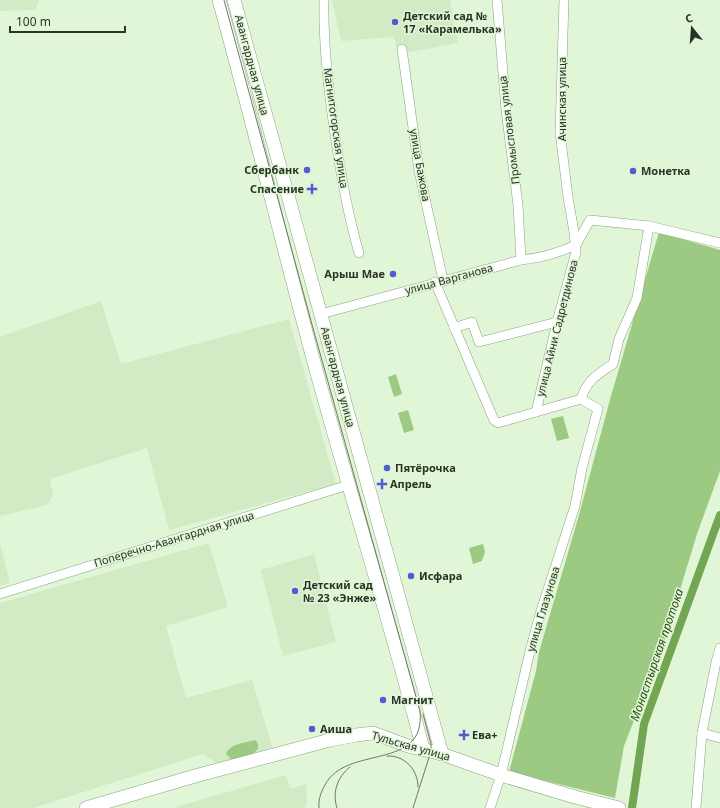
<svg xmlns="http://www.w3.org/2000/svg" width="720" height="808" font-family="'Noto Sans',sans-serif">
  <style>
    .built { fill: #d2ebc5 }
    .green { fill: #9cca83 }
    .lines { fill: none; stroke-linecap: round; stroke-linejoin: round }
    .canal { stroke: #72a652; stroke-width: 8 }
    .minor-casing { stroke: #8ea184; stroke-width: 10 }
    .secondary-casing { stroke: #8ea184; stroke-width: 14 }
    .minor { stroke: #fff; stroke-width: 9 }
    .secondary { stroke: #fff; stroke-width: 13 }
    .tram { stroke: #6c7966; stroke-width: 1 }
    .poi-dot { fill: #515cd2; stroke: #e1f6d6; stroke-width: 1.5 }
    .labels { text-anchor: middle; stroke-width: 3; stroke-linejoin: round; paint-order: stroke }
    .poi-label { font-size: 11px; font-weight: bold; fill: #2b3327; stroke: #e1f6d6; text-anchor: start }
    .street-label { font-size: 11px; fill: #2b3327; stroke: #e1f6d6 }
    .water-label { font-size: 12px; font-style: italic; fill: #27490e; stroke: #e1f6d6 }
  </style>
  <rect width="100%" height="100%" fill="#e1f6d6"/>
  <g class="built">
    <polygon points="0,0 39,0 35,10 0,11"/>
    <polygon points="332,0 450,0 458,43 398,54 394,37 341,41"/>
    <polygon points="101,301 121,364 289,319 336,484 169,530 147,448 50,479 53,495 47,505 0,516 0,337"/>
    <polygon points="209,543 228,607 166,626 186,698 252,680 273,749 218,764 203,754 33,808 0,808 0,603"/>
    <polygon points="0,544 10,583 0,586"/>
    <polygon points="314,554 336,642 283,656 261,570"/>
    <polygon points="286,775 290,789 306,784 307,803 305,805 305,808 172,808"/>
  </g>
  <g class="green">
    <polygon points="659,232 720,250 720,471 697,534 662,649 624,746 615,798 509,772 536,671 539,652 579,515 611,396"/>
    <polygon points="396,374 402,394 394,397 388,377"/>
    <polygon points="408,410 414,430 404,433 398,413"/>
    <polygon points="563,416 569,438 557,441 551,419"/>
    <polygon points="483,544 485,552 482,561 473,564 469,548"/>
    <path d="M255,740L257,742C264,755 240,757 232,760L226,754C229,744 245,743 255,740Z"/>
  </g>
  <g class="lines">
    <polyline class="canal" points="632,808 644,724 720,515"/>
    <g class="minor-casing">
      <g id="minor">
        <path d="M324,0C323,43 328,86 334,128C340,170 347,212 359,253"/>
        <polyline points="497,0 506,110 518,205 521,260"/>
        <polyline points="402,49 419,171 443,280"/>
        <polyline points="576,245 590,220 649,226 720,243"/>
        <polyline points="435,282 494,420 498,423 581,399 598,409 582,468 575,506 540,614 530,651 501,775 490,808"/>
        <path d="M321,314L521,260C541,258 558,253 576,245"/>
        <polyline points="454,328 472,322 479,342 557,322"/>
        <path d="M581,399C587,380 597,375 613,364L619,339L637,298L649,226"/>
        <polyline points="536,412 557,322 576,252 574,232 568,197 560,132 564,0"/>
        <polyline points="0,594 348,485"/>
        <polyline points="702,733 720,738"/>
        <polyline points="696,808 702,733 716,662 720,648"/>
      </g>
    </g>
    <g class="secondary-casing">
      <g id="secondary">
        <path d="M219,0C253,122 282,244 315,366C350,494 390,621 423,749"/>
        <polyline points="234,0 442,754"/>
        <polyline points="86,808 195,776 330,740 356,735 373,733 408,746 442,754 501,775 575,797 619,808"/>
      </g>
    </g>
    <use href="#minor" class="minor"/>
    <use href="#secondary" class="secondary"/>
    <g class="tram">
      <path d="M224,0L311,321L420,711C426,772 346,744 325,785C321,792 318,800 319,808"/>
      <path d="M387,756C404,755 418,769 418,787"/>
      <path d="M337,808C332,793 337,777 350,767"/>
      <polyline points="413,808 431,751 431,744 423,714"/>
    </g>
  </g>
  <g class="poi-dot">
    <circle cx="395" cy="22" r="4"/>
    <circle cx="307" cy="170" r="4"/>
    <circle cx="633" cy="171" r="4"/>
    <path d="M310 183h4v4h4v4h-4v4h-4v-4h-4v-4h4z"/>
    <circle cx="393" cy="274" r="4"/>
    <circle cx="387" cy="468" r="4"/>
    <path d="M380 478h4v4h4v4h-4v4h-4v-4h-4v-4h4z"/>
    <circle cx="411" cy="576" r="4"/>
    <circle cx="295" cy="591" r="4"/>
    <circle cx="383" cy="700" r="4"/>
    <circle cx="312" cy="729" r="4"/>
    <path d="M462 729h4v4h4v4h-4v4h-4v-4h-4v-4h4z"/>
  </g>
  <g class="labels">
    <g class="poi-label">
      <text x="403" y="20">Детский сад №<tspan x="403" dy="13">17 «Карамелька»</tspan></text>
      <text x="299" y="174" text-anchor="end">Сбербанк</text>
      <text x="641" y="175">Монетка</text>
      <text x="304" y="193" text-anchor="end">Спасение</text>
      <text x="385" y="278" text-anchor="end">Арыш Мае</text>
      <text x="395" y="472">Пятёрочка</text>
      <text x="390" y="488">Апрель</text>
      <text x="419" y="580">Исфара</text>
      <text x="303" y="589">Детский сад<tspan x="303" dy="13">№ 23 «Энже»</tspan></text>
      <text x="391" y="704">Магнит</text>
      <text x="320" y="733">Аиша</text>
      <text x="472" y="739">Ева+</text>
    </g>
    <g class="street-label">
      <text transform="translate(252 65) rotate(75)" y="4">Авангардная улица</text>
      <text transform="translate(562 99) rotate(-90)" y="4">Ачинская улица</text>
      <text transform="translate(336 128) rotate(82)" y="4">Магнитогорская улица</text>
      <text transform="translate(509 130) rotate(-97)" y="4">Промысловая улица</text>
      <text transform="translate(420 165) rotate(80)" y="4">улица Бажова</text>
      <text transform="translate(449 279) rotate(-15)" y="4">улица Варганова</text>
      <text transform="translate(557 328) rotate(-76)" y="4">улица Айни Садретдинова</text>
      <text transform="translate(338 377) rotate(75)" y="4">Авангардная улица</text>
      <text transform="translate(174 539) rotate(-17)" y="4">Поперечно-Авангардная улица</text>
      <text transform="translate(543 609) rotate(-73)" y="4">улица Глазунова</text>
      <text transform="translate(411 746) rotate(16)" y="4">Тульская улица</text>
    </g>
    <g class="water-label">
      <text transform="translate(657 655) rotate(-71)" y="4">Монастырская протока</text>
    </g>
  </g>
  <g transform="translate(692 28) rotate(343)" stroke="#e1f6d6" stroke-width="3" paint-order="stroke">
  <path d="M0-3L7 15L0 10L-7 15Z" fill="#2b3327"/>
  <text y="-6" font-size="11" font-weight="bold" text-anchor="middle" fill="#2b3327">С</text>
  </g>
  <path d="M10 26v6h115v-6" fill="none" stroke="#2b3327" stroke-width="2"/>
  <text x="16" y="26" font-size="12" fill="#2b3327" stroke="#e1f6d6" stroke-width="3" paint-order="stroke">100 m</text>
</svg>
